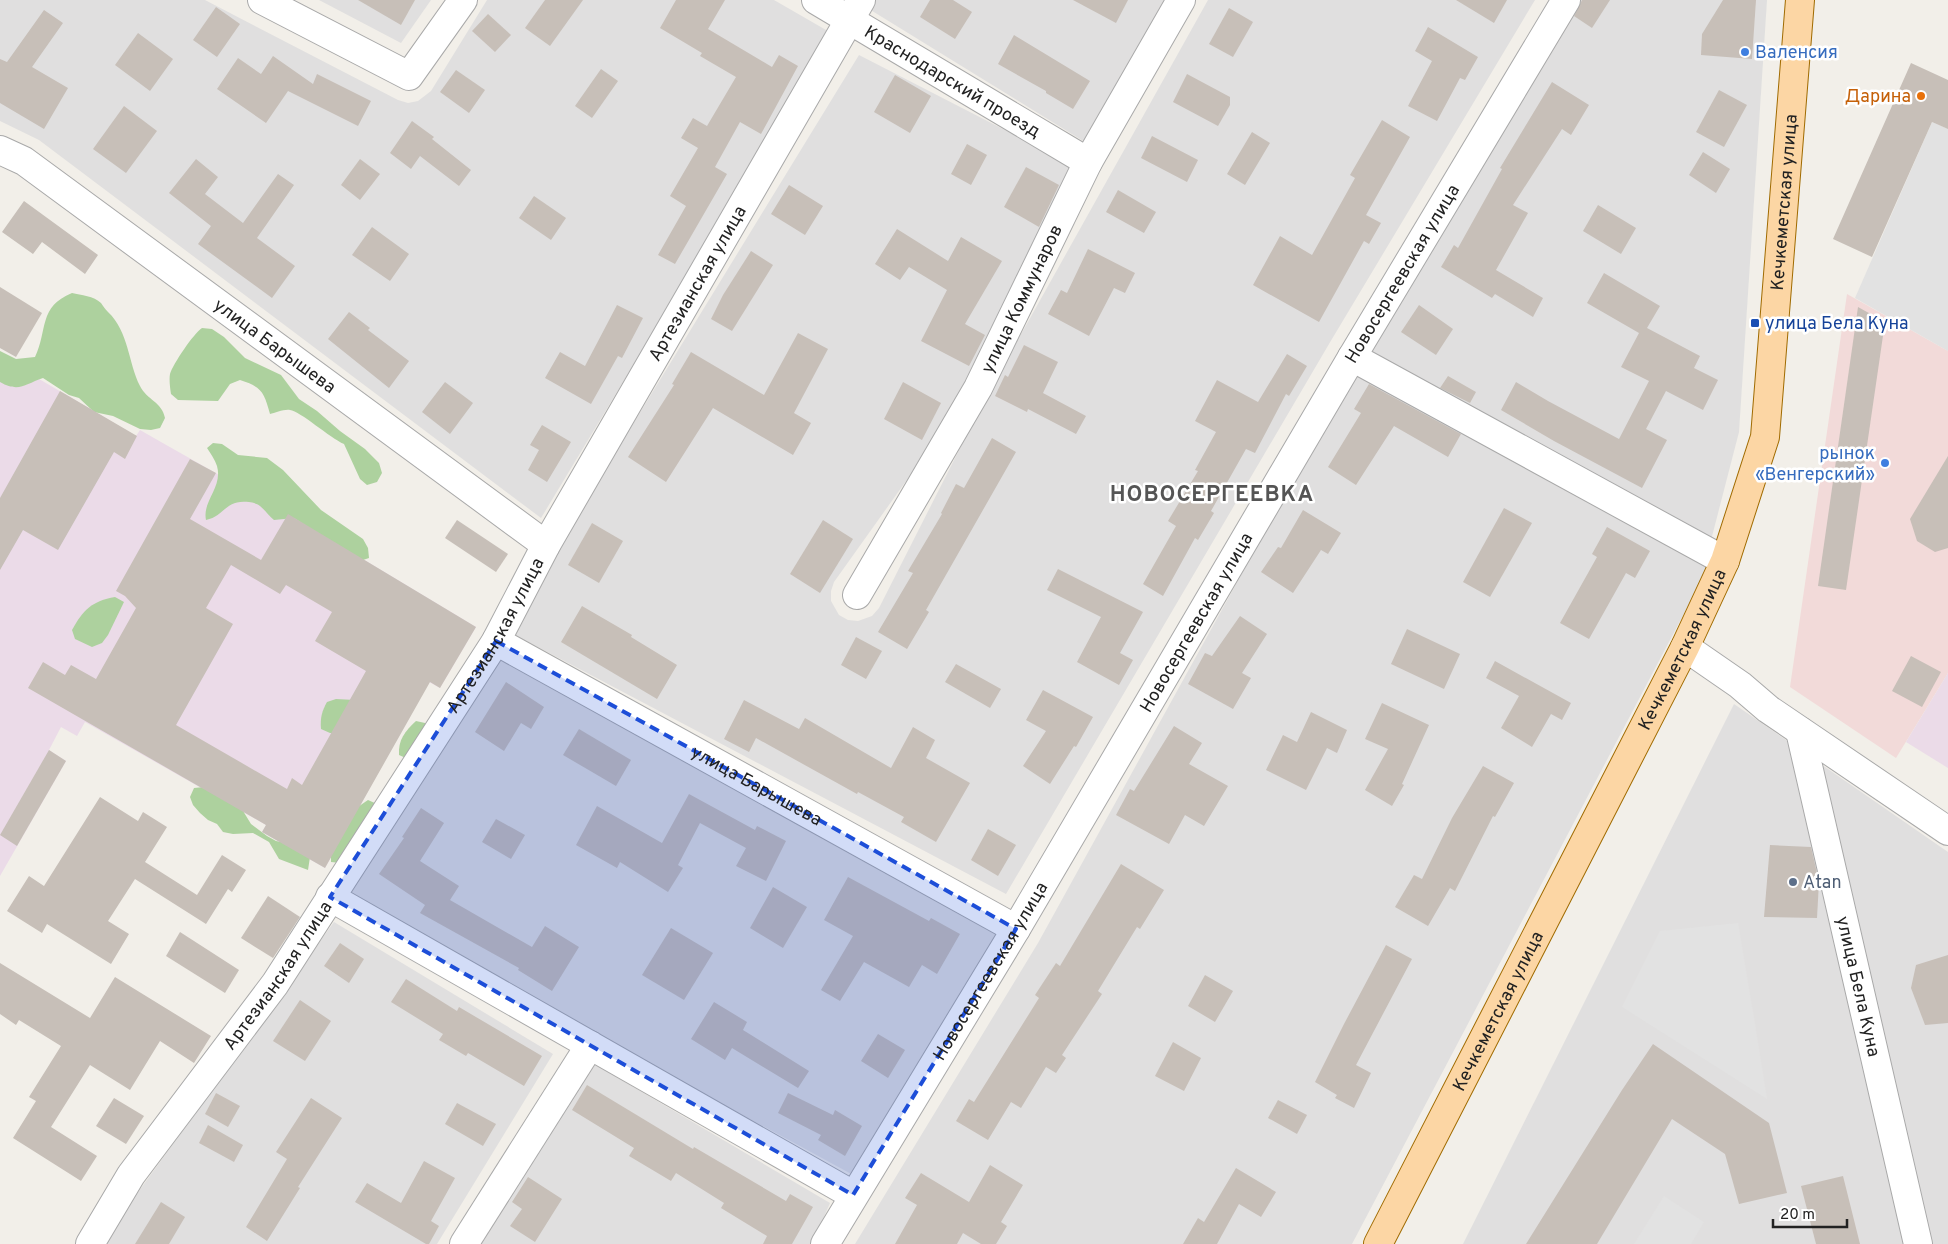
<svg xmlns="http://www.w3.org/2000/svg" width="1948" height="1244" font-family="Overpass,sans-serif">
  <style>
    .residential { fill: #e0dfdf }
    .commercial { fill: #f2dad9 }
    .industrial { fill: #ebdbe8 }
    .forest { fill: #add19e }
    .parking { fill: #e2e2e2 }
    .building { fill: #c7bfb8; fill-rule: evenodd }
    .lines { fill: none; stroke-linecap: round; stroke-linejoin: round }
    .street-casing { stroke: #a9a9a9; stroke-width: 30 }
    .primary-casing { stroke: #a06b00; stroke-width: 30 }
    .street { stroke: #fff; stroke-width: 28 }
    .primary { stroke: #fcd6a4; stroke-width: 28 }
    .marked { fill: #1d4ed8; fill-opacity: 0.2; stroke: #1d4ed8; stroke-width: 4; stroke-dasharray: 10 6; stroke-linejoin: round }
    .shop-dot { fill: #3f7fe0; stroke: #fff; stroke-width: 2 }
    .food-dot { fill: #e8710a; stroke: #fff; stroke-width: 2 }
    .transit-dot { fill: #1a4fb4; stroke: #fff; stroke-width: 2 }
    .service-dot { fill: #5c6f8a; stroke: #fff; stroke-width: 2 }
    .labels { text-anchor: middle; stroke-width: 5; stroke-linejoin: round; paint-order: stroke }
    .shop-label { font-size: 18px; fill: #366cbe; stroke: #fff; text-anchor: start }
    .street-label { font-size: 18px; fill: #222; stroke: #fff }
    .food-label { font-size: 18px; fill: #c56008; stroke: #fff; text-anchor: end }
    .transit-label { font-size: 18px; fill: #164399; stroke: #fff; text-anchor: start }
    .service-label { font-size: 18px; fill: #4e5e75; stroke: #fff; text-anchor: start }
    .district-label { font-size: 22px; font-weight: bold; letter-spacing: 1px; fill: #555; stroke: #fff }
  </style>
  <rect width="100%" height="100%" fill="#f2efe9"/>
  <g class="residential">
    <polygon points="0,0 205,0 398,100 408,103 418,101 431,91 487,0 774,0 833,34 541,518 39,140 0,121"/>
    <polygon points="319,0 431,0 401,43"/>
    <polygon points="874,0 1171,0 1088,144 869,9"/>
    <polygon points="1208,0 1535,0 1329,344 1006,894 515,635 557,548 859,55 1081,169 966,397 834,582 831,591 831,601 839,615 848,620 858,621 872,616 879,608 986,397"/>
    <polygon points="1567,0 1767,0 1739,432 1709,548 1361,354"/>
    <polygon points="1358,363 1709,566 1352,1244 855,1244 1038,943"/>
    <polygon points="500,656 997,935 855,1176 595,1035 345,891"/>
    <polygon points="1734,704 1948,852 1948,1244 1463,1244"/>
    <polygon points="334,922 553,1054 437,1244 104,1244 115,1224"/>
    <polygon points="591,1062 830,1203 812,1244 476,1244"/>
  </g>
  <polygon class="commercial" points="1847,294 1948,351 1948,673 1896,758 1790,687"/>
  <g class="industrial">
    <polygon points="0,356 136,436 140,430 161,442 288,514 476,627 440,688 429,682 325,868 262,832 266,825 85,722 77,736 61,727 49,750 66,761 0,876"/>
    <polygon points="1948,673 1948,768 1906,742"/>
  </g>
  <g class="forest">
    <path d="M72,293C81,295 94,296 101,303C103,306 105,309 108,312C129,332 128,362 140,386C147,400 162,402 165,418L160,428L151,430L140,429L113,416L94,412L79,398L69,395L43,378C25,384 19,393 0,382V351L16,359L35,357C48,330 38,307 72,293Z"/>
    <path d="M202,328L212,329L224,337L245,358L281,375L299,399L317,411L340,431L365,449L379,463L382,473L377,482L367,485L360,479L344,444C330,438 300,411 290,410C284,409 275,413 270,414C264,392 262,387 240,380L230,384L218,401L178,400L171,394C170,388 169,379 170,374C173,364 194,333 202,328Z"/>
    <path d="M213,443L222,444L238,455L267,458L283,470L321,510L363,539L368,548L369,558L360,561L294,518L274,520C269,516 265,510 260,506C257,504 252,502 249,502C225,499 225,516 206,520C202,501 223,487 217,466C215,460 211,454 207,448Z"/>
    <path d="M115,597L124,602L108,635L102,643L92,647L75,639L72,630C83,610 92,601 115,597Z"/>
    <path d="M336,699L355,700L340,733H330L321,729C320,718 322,711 327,702Z"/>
    <path d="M416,721L425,723L427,734L408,759L399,755C398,740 405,731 416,721Z"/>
    <polygon points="204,787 240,806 251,824 267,836 276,841 295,845 310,857 308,870 279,859 269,842 253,833 233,834 223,832 217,824 208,820 200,813 193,805 190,797 194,788"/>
    <polygon points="368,800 377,804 341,863 331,862 331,853 352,811"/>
  </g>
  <g class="parking">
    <polygon points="1932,122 1946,128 1948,125 1948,351 1855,298"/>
    <polygon points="1738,923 1755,1024 1767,1099 1622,1007 1660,931"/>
    <polygon points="1664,1196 1704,1222 1691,1244 1634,1244"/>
  </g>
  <g class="building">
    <polygon points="358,0 415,0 401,25"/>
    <polygon points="545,0 583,0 550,46 525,28"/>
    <polygon points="676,0 725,0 708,29 772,67 779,55 798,66 761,134 740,122 715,167 727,174 675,264 658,255 686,206 670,196 698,148 681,138 693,118 707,126 736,77 700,56 702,53 660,28"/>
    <polygon points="930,0 953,0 972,12 955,39 920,17"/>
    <polygon points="1073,0 1128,0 1116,23"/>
    <polygon points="1456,0 1507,0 1494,23"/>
    <polygon points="1582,0 1610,0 1592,28 1574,16"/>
    <polygon points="1723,0 1756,0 1752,59 1701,55 1702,34"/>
    <polygon points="216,7 240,24 217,57 193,40"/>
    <polygon points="1229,8 1253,22 1233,57 1209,44"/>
    <polygon points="44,10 63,23 32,67 68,88 44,129 0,103 0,59 7,62"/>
    <polygon points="488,14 511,35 495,52 472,31"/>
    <polygon points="1428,27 1478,57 1465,80 1460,78 1437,121 1408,106 1432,61 1415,51"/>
    <polygon points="138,33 173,59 150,91 115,65"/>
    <polygon points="1014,35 1090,81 1073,109 1046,93 1046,91 998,64"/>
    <polygon points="273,56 313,84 317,74 371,101 358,126 288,91 266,123 217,89 238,58 261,74"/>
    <polygon points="1911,63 1948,80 1948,129 1932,122 1872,257 1833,239"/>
    <polygon points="601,69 618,81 592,118 575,106"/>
    <polygon points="456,70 485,90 469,113 440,92"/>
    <polygon points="1187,74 1230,97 1230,105 1218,126 1173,102"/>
    <polygon points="895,75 931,96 910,133 874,112"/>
    <polygon points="1552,82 1589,105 1571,135 1562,129 1513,205 1528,213 1496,270 1543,298 1533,317 1495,294 1492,298 1441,267 1454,245 1458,248 1502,169 1500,168"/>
    <polygon points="1719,90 1747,105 1724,147 1696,132"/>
    <polygon points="124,106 157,131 126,173 93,149"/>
    <polygon points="1382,120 1410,137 1366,215 1381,223 1369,244 1364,241 1319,322 1253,285 1280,236 1312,255 1355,178 1350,175"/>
    <polygon points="412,121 434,137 432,139 471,170 459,186 420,156 411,169 390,153"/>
    <polygon points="1252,132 1270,143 1245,185 1227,174"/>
    <polygon points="1152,136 1198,160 1187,182 1141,158"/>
    <polygon points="967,144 987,155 971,185 951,174"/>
    <polygon points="1703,152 1730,169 1716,193 1689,175"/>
    <polygon points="196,159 218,177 205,194 243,223 278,174 294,185 257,238 295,266 272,298 198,244 211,226 169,193"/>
    <polygon points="360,159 380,174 360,200 341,185"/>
    <polygon points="1026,167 1059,185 1039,227 1004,207"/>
    <polygon points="789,185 823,206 805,235 771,214"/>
    <polygon points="1118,190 1156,212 1144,233 1106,212"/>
    <polygon points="534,196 566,218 551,240 519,218"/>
    <polygon points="24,201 98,255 85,274 42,242 33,254 2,232"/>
    <polygon points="1598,205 1636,228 1621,254 1583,231"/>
    <polygon points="372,227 409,254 390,281 352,255"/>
    <polygon points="897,229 948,261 961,237 1002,261 965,324 985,335 969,366 921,341 947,290 909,267 900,280 875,264"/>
    <polygon points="1088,249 1135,273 1125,293 1114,288 1089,336 1048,314 1061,290 1067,293"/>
    <polygon points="751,251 773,265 732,331 711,319 723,295"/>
    <polygon points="1604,273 1660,306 1647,328 1700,356 1694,368 1718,380 1703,410 1666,391 1646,429 1667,440 1642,488 1554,441 1501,410 1516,382 1548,401 1619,439 1649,381 1621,367 1639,333 1587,303"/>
    <polygon points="0,287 42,313 16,357 0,348"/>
    <polygon points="617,305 643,318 622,358 618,356 591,404 545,378 560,352 585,366"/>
    <polygon points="1419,305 1453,329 1436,355 1401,332"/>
    <polygon points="1858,307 1885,322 1846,590 1818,586"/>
    <polygon points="349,312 370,328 368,330 409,361 389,388 328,339"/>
    <polygon points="798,333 828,349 794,413 811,423 793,455 713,408 666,482 628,457 674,385 672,384 691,352 764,395"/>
    <polygon points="1024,345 1058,362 1043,393 1086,416 1076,434 1028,409 1027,412 995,396 1005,375 1008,377"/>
    <polygon points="1287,354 1307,366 1289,396 1286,394 1255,453 1246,449 1211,511 1214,513 1198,540 1195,538 1163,596 1143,584 1176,526 1168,521 1198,471 1195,470 1216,432 1195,421 1217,380 1258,402"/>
    <polygon points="1448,376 1476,392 1470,403 1440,388"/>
    <polygon points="445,382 473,403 450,434 422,412"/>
    <polygon points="903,382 941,403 922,440 884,419"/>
    <polygon points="1369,384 1461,434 1448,457 1394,426 1356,485 1328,467 1361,413 1354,409"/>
    <polygon points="60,391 137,436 125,459 114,452 58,550 23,530 0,570 0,498"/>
    <polygon points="542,425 571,442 547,482 528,470 539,450 530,445"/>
    <polygon points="992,438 1016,452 926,610 929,612 907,649 878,632 913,573 908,571 942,514 941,513 956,484 964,488"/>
    <polygon points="1948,456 1948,548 1935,552 1917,541 1910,519"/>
    <path d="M190,459L216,473L190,519L261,560L288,514L476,627L440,688L430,682L325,868L262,832L266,825L28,688L43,662L65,675L71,665L96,679L136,608L125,596L116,591ZM231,565L280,594L286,585L332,612L315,641L366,671L302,785L292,778L287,789L176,725L233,624L206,608Z"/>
    <polygon points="1504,508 1532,523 1490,597 1463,582"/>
    <polygon points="1303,510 1341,533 1328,554 1321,550 1293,593 1261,572 1278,547 1281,548"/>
    <polygon points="457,520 508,554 496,572 445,538"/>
    <polygon points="823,520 853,539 820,593 790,574"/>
    <polygon points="592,523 623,541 599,583 568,565"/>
    <polygon points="1607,527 1650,551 1635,578 1626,573 1589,639 1560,623 1597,557 1592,554"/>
    <polygon points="1058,569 1143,612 1120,653 1133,660 1119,685 1077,662 1101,617 1047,590"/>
    <polygon points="582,606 632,635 631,637 677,665 657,699 561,642"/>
    <polygon points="1240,616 1267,634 1242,673 1251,678 1233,709 1188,684 1205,653 1212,656"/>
    <polygon points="1407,629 1460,654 1444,689 1391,664"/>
    <polygon points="856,637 882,651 866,679 841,665"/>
    <polygon points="1911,656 1941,672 1922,707 1892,691"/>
    <polygon points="1495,661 1571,703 1562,720 1551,714 1532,747 1501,728 1519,696 1486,678"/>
    <polygon points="956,664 1001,689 990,708 945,682"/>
    <polygon points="506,682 544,707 531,729 521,723 504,751 475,732"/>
    <polygon points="1043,690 1093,717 1076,747 1074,746 1050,784 1023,766 1046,731 1026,720"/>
    <polygon points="744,700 799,729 805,718 891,768 913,727 935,740 926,758 970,783 936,842 901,822 904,817 858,792 857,794 756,738 749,752 724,739"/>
    <polygon points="1382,703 1429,725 1402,784 1404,785 1392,806 1365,790 1388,749 1365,739"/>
    <polygon points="1311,712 1347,730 1337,753 1327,748 1306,790 1266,770 1283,735 1297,742"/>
    <polygon points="1174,726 1202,743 1189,764 1228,786 1204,826 1185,815 1169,844 1116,815 1130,789 1134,791"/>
    <polygon points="579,729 631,760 616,786 563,755"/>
    <polygon points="49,750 66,761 17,846 0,835"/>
    <polygon points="1483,766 1514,783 1495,817 1493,816 1455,891 1450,888 1428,926 1395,907 1414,875 1422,879 1452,818"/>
    <polygon points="689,794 755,830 757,826 786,841 766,881 736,866 746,848 700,823 678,865 683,868 668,892 620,862 617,868 576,845 597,806 662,843"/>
    <polygon points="100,797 138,821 143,812 167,827 145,862 197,895 222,855 246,870 232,892 228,889 206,924 135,879 108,921 129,934 111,964 47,924 42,933 7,911 29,876 44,886"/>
    <polygon points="421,808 444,823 420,861 459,886 450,900 532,947 545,926 579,947 552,991 518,970 519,968 420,913 425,905 379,874 404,838 402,837"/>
    <polygon points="496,819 525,835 511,859 482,842"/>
    <polygon points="988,829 1016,845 998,876 971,860"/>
    <polygon points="1770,845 1811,847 1819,882 1817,918 1764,917"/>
    <polygon points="1121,864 1164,890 1140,929 1137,927 1098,991 1102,994 1062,1055 1066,1058 1056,1073 1046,1067 1021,1108 1011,1102 988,1140 956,1121 969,1099 974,1102 1039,998 1035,995 1056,963 1060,966"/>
    <polygon points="848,877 929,921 931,918 960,934 937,974 922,965 909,987 864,962 840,1001 821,990 853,936 824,920"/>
    <polygon points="773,887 807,907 783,948 750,928"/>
    <polygon points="268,896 300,917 273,958 241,938"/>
    <polygon points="671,928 713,953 684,1000 642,975"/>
    <polygon points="180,932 239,970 225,993 166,956"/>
    <polygon points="340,943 364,959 349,983 324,966"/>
    <polygon points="1386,945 1412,959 1356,1065 1371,1073 1354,1108 1335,1098 1337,1095 1315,1082 1344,1024"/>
    <polygon points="1948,955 1948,1023 1925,1025 1911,988 1916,965"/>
    <polygon points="0,963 90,1018 115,977 211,1036 194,1063 160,1041 130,1090 90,1065 51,1127 97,1156 81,1181 13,1138 36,1101 29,1097 61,1046 19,1020 16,1025 0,1014"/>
    <polygon points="1205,975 1233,991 1215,1022 1188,1006"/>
    <polygon points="406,979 457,1011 459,1007 542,1056 524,1086 468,1053 466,1056 439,1040 443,1034 391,1002"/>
    <polygon points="300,1000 331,1021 305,1061 273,1041"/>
    <polygon points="714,1002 747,1022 743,1030 809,1071 798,1088 732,1048 725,1060 691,1039"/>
    <polygon points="878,1034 905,1050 888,1078 861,1061"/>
    <polygon points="1173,1042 1201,1058 1184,1091 1155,1076"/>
    <polygon points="1653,1044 1769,1123 1787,1193 1739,1204 1725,1154 1672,1119 1597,1244 1526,1244 1622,1090"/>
    <polygon points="587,1085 693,1149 694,1147 786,1201 790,1194 813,1207 792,1244 763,1244 767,1236 721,1208 724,1203 676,1173 671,1181 629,1156 634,1148 572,1110"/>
    <polygon points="216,1093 240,1106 228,1127 205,1114"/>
    <polygon points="788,1093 833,1115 835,1110 862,1126 845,1156 818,1140 821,1135 778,1113"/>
    <polygon points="114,1098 144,1116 126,1144 96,1126"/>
    <polygon points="311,1098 342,1118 298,1187 300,1188 267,1241 246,1227 287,1159 276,1152"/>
    <polygon points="1278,1100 1307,1115 1297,1134 1268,1118"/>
    <polygon points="457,1103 496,1124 483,1146 445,1124"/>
    <polygon points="208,1125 243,1145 234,1162 199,1143"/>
    <polygon points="424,1161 455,1178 431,1221 439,1226 429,1244 426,1244 355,1202 367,1183 401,1203"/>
    <polygon points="990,1165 1023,1185 1001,1222 1007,1226 996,1244 981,1244 963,1233 957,1244 895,1244 917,1205 905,1198 921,1173 969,1202"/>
    <polygon points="1236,1168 1276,1192 1261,1217 1239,1204 1217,1244 1183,1244 1198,1218 1204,1222"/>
    <polygon points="1843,1176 1860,1244 1816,1244 1801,1186"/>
    <polygon points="528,1177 562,1199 535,1242 510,1226 522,1209 512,1202"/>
    <polygon points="161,1202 185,1217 169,1244 135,1244"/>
  </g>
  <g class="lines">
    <g class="street-casing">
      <g id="street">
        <polyline points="262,0 409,76 463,0"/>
        <path id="s1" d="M816,0L1088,162"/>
        <path id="s2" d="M0,150L24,161L546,545"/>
        <polyline points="1352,357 1725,561"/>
        <path id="s3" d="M857,595L978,388L1088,162L1181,0"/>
        <path id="s4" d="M496,641L1016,929"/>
        <polyline points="1685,647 1740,685 1768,709 1948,831"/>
        <path id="s5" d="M1800,731L1918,1244"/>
        <polyline points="330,897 853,1195"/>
        <path id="s6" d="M90,1244L131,1175L275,984L496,641L546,545L861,0"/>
        <polyline points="464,1244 590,1045"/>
        <path id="s7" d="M825,1244L1016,929L1352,357L1566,0"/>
      </g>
    </g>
    <g class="primary-casing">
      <g id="primary">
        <path id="s8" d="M1378,1244L1685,647L1725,561L1765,437L1800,0"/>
      </g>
    </g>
    <use href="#street" class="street"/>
    <use href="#primary" class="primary"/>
  </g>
  <path class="marked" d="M496,641L1016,929L853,1195L330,897Z"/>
  <g class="shop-dot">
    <circle cx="1745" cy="52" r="5"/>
    <circle cx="1885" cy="463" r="5"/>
  </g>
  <circle class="food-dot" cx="1921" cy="96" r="5"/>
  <rect class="transit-dot" x="1750" y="318" width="10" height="10" rx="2.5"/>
  <circle class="service-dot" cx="1793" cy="882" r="5"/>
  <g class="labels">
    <g class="shop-label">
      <text x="1755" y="58">Валенсия</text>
      <text x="1875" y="459" text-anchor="end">рынок<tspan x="1875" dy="21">«Венгерский»</tspan></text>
    </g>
    <g class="street-label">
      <text dy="6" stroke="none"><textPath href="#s1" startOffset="159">Краснодарский проезд</textPath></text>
      <text dy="6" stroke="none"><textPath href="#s8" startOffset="1132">Кечкеметская улица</textPath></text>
      <text dy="6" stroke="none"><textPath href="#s7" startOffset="1129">Новосергеевская улица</textPath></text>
      <text dy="6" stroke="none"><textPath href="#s6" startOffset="1138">Артезианская улица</textPath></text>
      <text dy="6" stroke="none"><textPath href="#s3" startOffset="339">улица Коммунаров</textPath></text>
      <text dy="6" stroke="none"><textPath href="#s2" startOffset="338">улица Барышева</textPath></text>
      <text dy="6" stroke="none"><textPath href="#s7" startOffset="724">Новосергеевская улица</textPath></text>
      <text dy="6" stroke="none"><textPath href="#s6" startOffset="732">Артезианская улица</textPath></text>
      <text dy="6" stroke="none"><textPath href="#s8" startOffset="668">Кечкеметская улица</textPath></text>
      <text dy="6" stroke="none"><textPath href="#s4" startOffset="298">улица Барышева</textPath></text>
      <text dy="6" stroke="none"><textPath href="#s7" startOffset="319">Новосергеевская улица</textPath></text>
      <text dy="6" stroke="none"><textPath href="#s6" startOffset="328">Артезианская улица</textPath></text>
      <text dy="6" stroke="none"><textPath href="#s5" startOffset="262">улица Бела Куна</textPath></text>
      <text dy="6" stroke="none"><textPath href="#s8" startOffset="262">Кечкеметская улица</textPath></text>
    </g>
    <g class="food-label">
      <text x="1911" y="102">Дарина</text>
    </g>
    <g class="transit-label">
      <text x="1765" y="329">улица Бела Куна</text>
    </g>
    <g class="service-label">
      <text x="1803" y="888">Аtan</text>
    </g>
    <g class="district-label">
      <text x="1212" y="501">НОВОСЕРГЕЕВКА</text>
    </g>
  </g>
  <path d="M1773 1219v8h74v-8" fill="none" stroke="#222222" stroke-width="2.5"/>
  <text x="1780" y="1219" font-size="15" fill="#222222" stroke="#ffffff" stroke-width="4" paint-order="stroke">20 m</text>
</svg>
